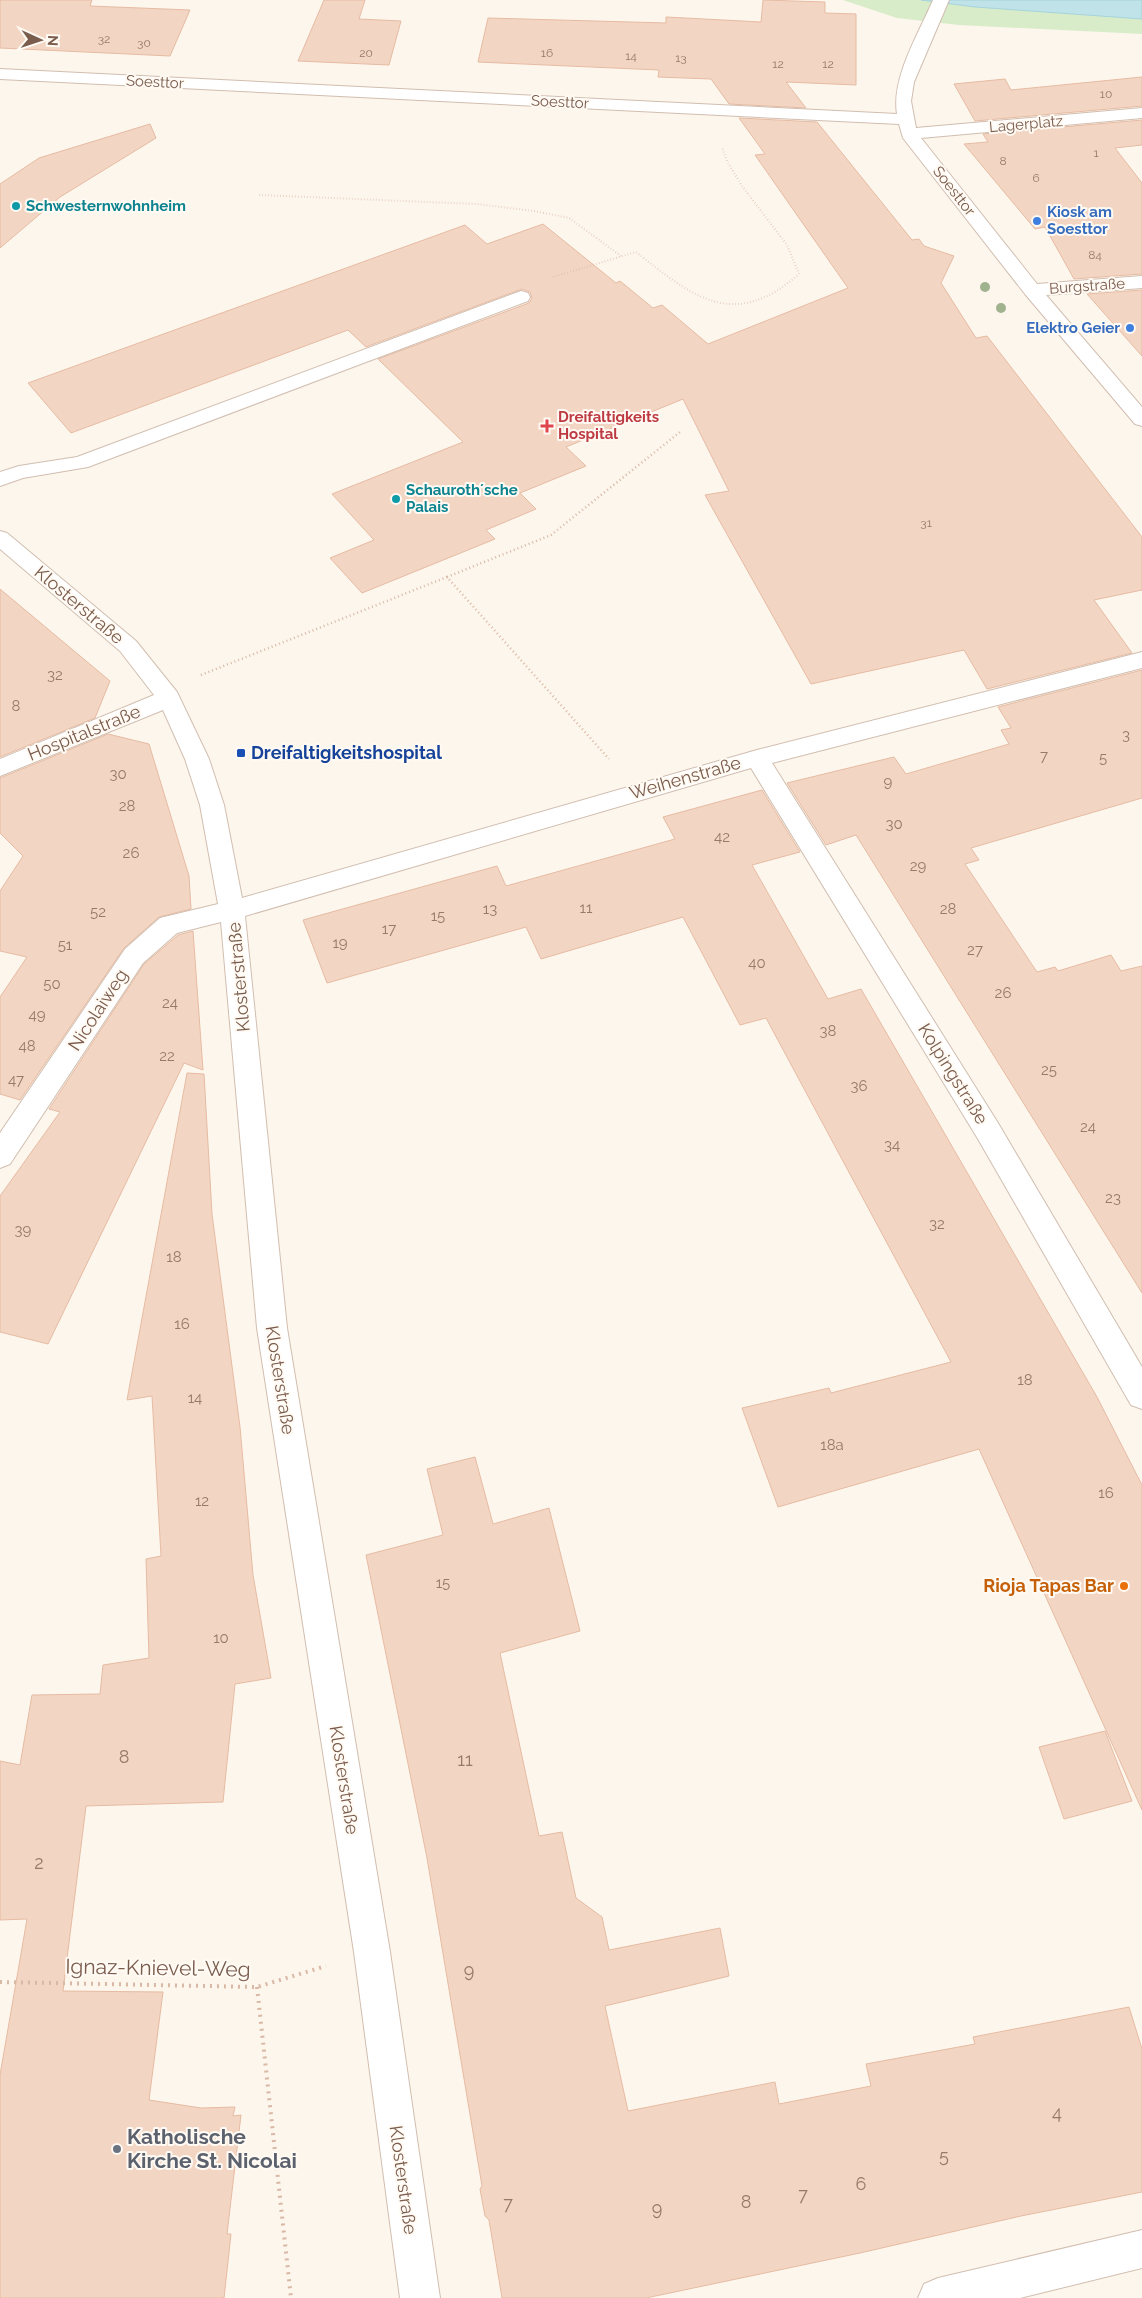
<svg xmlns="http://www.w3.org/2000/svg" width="1142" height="2298" font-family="Raleway,sans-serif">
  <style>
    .green { fill: #d8ecc9 }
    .water { fill: #bfe3e8; stroke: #a5d3da }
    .building { fill: #f3d5c3; stroke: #e6bba3 }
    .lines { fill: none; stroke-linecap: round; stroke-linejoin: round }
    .service-casing { stroke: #d1beb0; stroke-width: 2 }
    .minor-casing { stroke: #d1beb0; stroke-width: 2 }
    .path-far2 { stroke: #d9b8a5; stroke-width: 2; stroke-dasharray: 0.5 2.5; stroke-linecap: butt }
    .path-far1 { stroke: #d9b8a5; stroke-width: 2.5; stroke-dasharray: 1 3; stroke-linecap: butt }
    .path { stroke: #d9b8a5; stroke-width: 4; stroke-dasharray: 2 5; stroke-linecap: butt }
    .service { fill: #fff; fill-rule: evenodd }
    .minor { fill: #fff; fill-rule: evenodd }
    .tree { fill: #a0b28e }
    .culture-dot { fill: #0f9aa8; stroke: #fffaf3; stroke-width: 2 }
    .shop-dot { fill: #3f7fe0; stroke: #fffaf3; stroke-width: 2 }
    .health-dot { fill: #e0444e; stroke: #fffaf3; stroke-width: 2 }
    .transit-dot { fill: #1a4fb4; stroke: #fffaf3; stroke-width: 2 }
    .food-dot { fill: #e8710a; stroke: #fffaf3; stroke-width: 2 }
    .worship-dot { fill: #6b7280; stroke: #fffaf3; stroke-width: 2 }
    .labels { text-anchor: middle; stroke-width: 4; stroke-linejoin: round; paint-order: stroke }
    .far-number-label { font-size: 12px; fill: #987a6a }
    .far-street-label { font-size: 15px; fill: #7a5c4d; stroke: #fffaf3 }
    .far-culture-label { font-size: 15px; font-weight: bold; fill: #0d838f; stroke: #fffaf3; text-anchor: start }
    .far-shop-label { font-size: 15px; font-weight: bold; fill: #366cbe; stroke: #fffaf3; text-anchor: start }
    .far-health-label { font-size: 15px; font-weight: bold; fill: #be3a42; stroke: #fffaf3; text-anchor: start }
    .number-label { font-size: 15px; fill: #987a6a }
    .street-label { font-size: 18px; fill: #7a5c4d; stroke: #fffaf3 }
    .transit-label { font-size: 18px; font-weight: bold; fill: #164399; stroke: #fffaf3; text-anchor: start }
    .food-label { font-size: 18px; font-weight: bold; fill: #c56008; stroke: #fffaf3; text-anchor: end }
    .near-number-label { font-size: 18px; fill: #987a6a }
    .near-street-label { font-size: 21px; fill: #7a5c4d; stroke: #fffaf3 }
    .near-worship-label { font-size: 21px; font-weight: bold; fill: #5b616d; stroke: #fffaf3; text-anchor: start }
  </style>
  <rect width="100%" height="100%" fill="#fdf6ec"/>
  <polygon class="green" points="843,0 921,0 975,7 1142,19 1142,34 959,25 897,18"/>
  <polygon class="water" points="921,0 1142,0 1142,19 975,7"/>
  <g class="building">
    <polygon points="0,0 92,0 90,6 190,10 170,56 0,48"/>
    <polygon points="324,0 365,0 359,19 401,21 389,65 298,61"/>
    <polygon points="763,0 825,2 825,13 856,14 856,85 786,82 806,108 729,104 711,79 658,77 659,70 478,62 488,18 666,23 666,17 761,22"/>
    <polygon points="1142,77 1142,106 975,121 954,84 1005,79 1011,90"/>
    <polygon points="739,118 817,122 912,240 919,239 924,246 954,256 941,283 976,338 987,336 1142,537 1142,590 1094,600 1132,653 987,689 964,650 811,684 705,495 729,491 683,399 566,447 586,466 520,493 536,509 486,530 495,539 362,593 330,558 374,540 332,494 463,442 378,359 529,303 532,298 530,292 522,289 366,347 348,330 71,433 28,383 465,225 487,244 543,224 616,283 620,281 653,308 662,305 708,344 848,288 755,155 765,154"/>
    <polygon points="1142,120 1142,145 1115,148 1142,183 1142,274 1074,279 1045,227 1035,229 964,144 988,142 983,134"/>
    <polygon points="150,124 156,138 60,197 0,248 0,184 39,158"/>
    <polygon points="1142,290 1142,356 1087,294"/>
    <polygon points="0,589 110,681 95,718 0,757"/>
    <polygon points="1142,670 1142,798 971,848 979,860 965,864 1037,972 1055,967 1058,971 1111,955 1121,971 1142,966 1142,1293 856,835 826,845 787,783 894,757 906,774 1009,744 1001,730 1011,728 998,707"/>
    <polygon points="108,734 149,744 189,876 191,909 159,917 124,948 20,1100 0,1094 0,997 27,957 0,951 0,891 23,856 0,833 0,778"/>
    <polygon points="762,790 800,852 752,865 828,999 861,989 1097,1397 1142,1485 1142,1810 979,1449 778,1507 742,1408 829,1388 831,1393 951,1362 766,1018 740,1025 683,917 541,959 526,927 327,983 303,920 497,866 506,886 675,839 663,817"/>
    <polygon points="193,931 203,1070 184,1063 48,1344 0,1332 0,1196 60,1112 49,1109 144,964 178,935"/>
    <polygon points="187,1073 204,1074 212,1214 240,1427 253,1575 271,1678 235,1684 223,1802 86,1806 63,1991 163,1992 149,2100 201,2108 235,2107 233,2116 241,2115 227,2234 231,2234 224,2298 0,2298 0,2075 27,1919 0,1920 0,1761 20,1765 32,1695 100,1694 103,1665 149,1658 146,1559 161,1556 152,1396 127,1400"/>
    <polygon points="475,1457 493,1524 549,1508 580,1631 500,1653 539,1836 562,1832 576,1898 602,1917 609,1950 720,1928 729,1976 605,2006 628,2111 775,2082 779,2104 871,2086 866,2064 975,2044 973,2037 1129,2007 1142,2049 1142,2192 1021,2216 860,2253 646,2298 502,2298 489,2220 485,2216 480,2189 482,2186 427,1858 366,1555 443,1535 427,1469"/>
    <polygon points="1105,1731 1132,1801 1064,1819 1039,1747"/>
  </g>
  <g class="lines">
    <g class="service-casing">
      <polygon id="service" points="521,291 528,293 530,297 528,301 88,467 23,478 0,486 0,472 19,466 77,457"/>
    </g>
    <g class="minor-casing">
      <g id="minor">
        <path d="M933,0H949L914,82L911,101L916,128L1142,108V118L921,138L1037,284L1142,276V288L1046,295L1142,407V426L1135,424L1025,294L903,138L899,124L0,79V69L897,114C891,78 919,33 933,0Z"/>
        <polygon points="0,531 7,533 136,641 177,692 209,759 224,805 242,898 757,750 1142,652 1142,668 772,763 998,1123 1142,1367 1142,1409 1131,1405 978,1139 751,768 245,916 287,1328 390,1952 440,2298 400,2298 354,1952 257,1328 221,922 177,933 143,963 10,1164 0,1168 0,1133 125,949 160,918 218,904 200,805 185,759 163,710 0,776 0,759 154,695 120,651 0,549"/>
        <polygon points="1142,2230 1142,2268 1020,2298 918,2298 924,2284 938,2278"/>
      </g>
    </g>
    <g class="path-far2">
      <polyline points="259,195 477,204 534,211 569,218 621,256"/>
      <path d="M553,277L636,252C692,296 733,332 799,274L787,245L742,186L727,161L722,147"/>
    </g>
    <g class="path-far1">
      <polyline points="447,577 551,535 680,432"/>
      <polyline points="201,675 447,577 609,759"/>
    </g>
    <g class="path">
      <polyline points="0,1982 257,1987 326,1966"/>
      <polyline points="257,1987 291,2298"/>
    </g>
    <use href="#service" class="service"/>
    <use href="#minor" class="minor"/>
  </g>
  <g class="tree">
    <circle cx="985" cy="287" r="5"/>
    <circle cx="1001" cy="308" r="5"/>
  </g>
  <g class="culture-dot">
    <circle cx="16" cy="206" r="5"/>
    <circle cx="396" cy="499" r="5"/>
  </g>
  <g class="shop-dot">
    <circle cx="1037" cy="221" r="5"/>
    <circle cx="1130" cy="328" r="5"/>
  </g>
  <path class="health-dot" d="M544.5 418.5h5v5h5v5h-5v5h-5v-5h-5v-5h5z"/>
  <rect class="transit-dot" x="236" y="748" width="10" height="10" rx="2.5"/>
  <circle class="food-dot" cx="1124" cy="1586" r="5"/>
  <circle class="worship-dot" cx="117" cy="2149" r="5"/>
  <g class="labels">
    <g class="far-number-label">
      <text x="104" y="43">32</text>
      <text x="144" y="47">30</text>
      <text x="366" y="57">20</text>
      <text x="547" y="57">16</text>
      <text x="631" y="60">14</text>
      <text x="681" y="62">13</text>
      <text x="778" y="68">12</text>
      <text x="828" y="68">12</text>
      <text x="1106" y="98">10</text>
      <text x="1096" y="157">1</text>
      <text x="1003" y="165">8</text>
      <text x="1036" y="182">6</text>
      <text x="1095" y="259">84</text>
      <text x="926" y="527">31</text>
    </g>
    <g class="far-street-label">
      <text transform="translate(155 82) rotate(3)" y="5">Soesttor</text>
      <text transform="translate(560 102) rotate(3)" y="5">Soesttor</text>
      <text transform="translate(1026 124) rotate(-5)" y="5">Lagerplatz</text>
      <text transform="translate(954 191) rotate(52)" y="5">Soesttor</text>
      <text transform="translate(1087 286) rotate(-4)" y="5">Burgstraße</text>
    </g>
    <g class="far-culture-label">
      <text x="26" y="211">Schwesternwohnheim</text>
      <text x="406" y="495">Schauroth´sche<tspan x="406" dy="17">Palais</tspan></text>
    </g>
    <g class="far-shop-label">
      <text x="1047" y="217">Kiosk am<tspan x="1047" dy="17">Soesttor</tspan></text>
      <text x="1120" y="333" text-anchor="end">Elektro Geier</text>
    </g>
    <g class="far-health-label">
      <text x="558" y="422">Dreifaltigkeits<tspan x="558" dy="17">Hospital</tspan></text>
    </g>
    <g class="number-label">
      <text x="55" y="680">32</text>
      <text x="16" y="711">8</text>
      <text x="1126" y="740">3</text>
      <text x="1044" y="761">7</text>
      <text x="1103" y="763">5</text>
      <text x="118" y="779">30</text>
      <text x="888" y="787">9</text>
      <text x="127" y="811">28</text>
      <text x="894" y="829">30</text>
      <text x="722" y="842">42</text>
      <text x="131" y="858">26</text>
      <text x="918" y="871">29</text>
      <text x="586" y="913">11</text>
      <text x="490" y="914">13</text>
      <text x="948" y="914">28</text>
      <text x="98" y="917">52</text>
      <text x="438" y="921">15</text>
      <text x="389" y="934">17</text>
      <text x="340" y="948">19</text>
      <text x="65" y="950">51</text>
      <text x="975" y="955">27</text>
      <text x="757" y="968">40</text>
      <text x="52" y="989">50</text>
      <text x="1003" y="998">26</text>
      <text x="170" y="1008">24</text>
      <text x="37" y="1020">49</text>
      <text x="828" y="1036">38</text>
      <text x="27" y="1051">48</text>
      <text x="167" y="1061">22</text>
      <text x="1049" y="1075">25</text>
      <text x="16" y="1085">47</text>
      <text x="859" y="1091">36</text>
      <text x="1088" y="1132">24</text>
      <text x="892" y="1150">34</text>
      <text x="1113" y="1203">23</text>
      <text x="937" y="1229">32</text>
      <text x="23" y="1235">39</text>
      <text x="174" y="1262">18</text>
      <text x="182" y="1329">16</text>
      <text x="1025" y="1385">18</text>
      <text x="195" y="1403">14</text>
      <text x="832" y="1450">18a</text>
      <text x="1106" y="1498">16</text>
      <text x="202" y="1506">12</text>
      <text x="443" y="1588">15</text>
      <text x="221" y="1643">10</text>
    </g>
    <g class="street-label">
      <text transform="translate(79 605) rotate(40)" y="6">Klosterstraße</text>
      <text transform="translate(84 733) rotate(-22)" y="6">Hospitalstraße</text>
      <text transform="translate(685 778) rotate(-16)" y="6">Weihenstraße</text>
      <text transform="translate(239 977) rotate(-95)" y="6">Klosterstraße</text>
      <text transform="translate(98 1010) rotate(-57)" y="6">Nicolaiweg</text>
      <text transform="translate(953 1074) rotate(58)" y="6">Kolpingstraße</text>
      <text transform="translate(280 1380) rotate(81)" y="6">Klosterstraße</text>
      <text transform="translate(344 1780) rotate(81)" y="6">Klosterstraße</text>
      <text transform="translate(403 2180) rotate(82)" y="6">Klosterstraße</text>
    </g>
    <g class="transit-label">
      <text x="251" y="759">Dreifaltigkeitshospital</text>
    </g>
    <g class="food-label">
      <text x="1114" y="1592">Rioja Tapas Bar</text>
    </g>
    <g class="near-number-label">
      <text x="124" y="1763">8</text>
      <text x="465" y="1766">11</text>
      <text x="39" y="1869">2</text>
      <text x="469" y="1977">9</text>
      <text x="1057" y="2119">4</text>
      <text x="944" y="2162">5</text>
      <text x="861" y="2190">6</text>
      <text x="803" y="2201">7</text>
      <text x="746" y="2208">8</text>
      <text x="508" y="2210">7</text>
      <text x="657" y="2215">9</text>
    </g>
    <g class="near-street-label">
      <text transform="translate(158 1968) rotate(1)" y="7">Ignaz-Knievel-Weg</text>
    </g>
    <g class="near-worship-label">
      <text x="127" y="2144">Katholische<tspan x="127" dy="24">Kirche St. Nicolai</tspan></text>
    </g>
  </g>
  <g transform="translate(40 40) rotate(93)" stroke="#fffaf3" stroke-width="4" paint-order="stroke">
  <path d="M0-4L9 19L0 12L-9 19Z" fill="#7a5c4d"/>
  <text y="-8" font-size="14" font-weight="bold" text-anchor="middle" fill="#7a5c4d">N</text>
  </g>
</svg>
